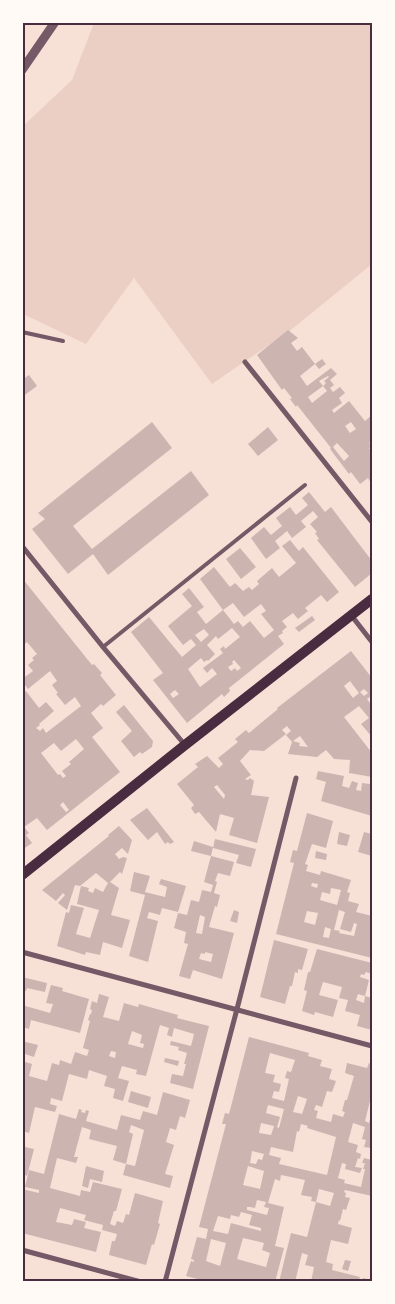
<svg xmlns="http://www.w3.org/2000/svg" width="395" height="1304" font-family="Lato,sans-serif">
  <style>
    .green { fill: #ebcfc5 }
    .building { fill: #ccb4b1; fill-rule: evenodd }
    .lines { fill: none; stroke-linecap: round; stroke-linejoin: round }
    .service { stroke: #755966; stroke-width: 4 }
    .minor { stroke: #755966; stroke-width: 5 }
    .tertiary { stroke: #755966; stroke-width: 9 }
    .secondary { stroke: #4a2c40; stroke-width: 10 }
    .neatline { fill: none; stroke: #4a2c40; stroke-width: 2 }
  </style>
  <rect width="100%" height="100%" fill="#f7e1d7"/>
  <polygon class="green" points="94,23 372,23 372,264 292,329 212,384 134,278 86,344 23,314 22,127 72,80"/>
  <g class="building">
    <path d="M288,330L298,338L291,343L297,351L302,347L315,364L300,376L307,386L331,368L337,374L330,380L334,385L330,388L333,392L340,387L345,393L339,398L342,403L332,410L334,413L349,401L365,421L372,415V441L369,443L372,447L369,448L372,453V485L368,478L360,484L351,472L349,474L330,449L331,448L297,405L296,407L290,399L292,398L284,388L282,390L257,355ZM328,376L329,377L324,381L326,383L323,386L319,381ZM323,386L327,391L312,403L308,397ZM351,422L356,429L350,433L345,426ZM337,443L349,456L344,461L333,447Z"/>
    <polygon points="322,359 326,364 319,369 315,364"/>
    <polygon points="29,375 37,386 22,397 22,380"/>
    <polygon points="152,422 172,448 73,526 92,549 191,471 209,495 108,575 93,554 68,574 32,529 45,519 38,513"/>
    <polygon points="268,427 278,440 258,456 248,444"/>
    <polygon points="309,492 325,512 331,507 372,561 372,573 355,587 317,540 319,539 315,533 317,532 310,524 318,517 313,511 301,521 306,527 292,538 287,531 275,541 280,548 266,559 251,538 264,527 271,535 282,526 276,518 290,507 296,515 308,505 302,498"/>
    <path d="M290,540L299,551L303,547L339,592L327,602L321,595L305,608L308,611L298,619L293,613L282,621L287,627L282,631L283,633L278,636L284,644L229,688L230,691L224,697L222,694L187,723L153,680L163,673L131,632L149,617L182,657L196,645L191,639L183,645L168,626L192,606L182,594L189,588L204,607L197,612L206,624L223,610L234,624L238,621L243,627L250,621L264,638L274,630L261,614L266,611L261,604L244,617L233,603L223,610L200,579L214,567L230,587L235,583L243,591L249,587L252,590L259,584L257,581L272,568L279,577L296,563L282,546ZM232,628L240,637L225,649L224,646L220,649L223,653L203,668L207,673L212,668L217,674L200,687L188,669L201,658L204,662L207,660L208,661L215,654L207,645L216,636L218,639ZM204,629L209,635L201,642L195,635ZM234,660L241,668L237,671L235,668L231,671L228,667L233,664L232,662ZM175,690L179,694L173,698L170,694Z"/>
    <polygon points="240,548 256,567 241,579 226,559"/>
    <path d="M22,578L92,665L94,664L102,673L100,675L116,695L103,706L101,704L91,713L103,728L92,737L120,772L47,830L37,818L24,827L29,833L26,835L32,843L22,850V693L26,691L39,708L46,702L54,711L39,724L40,725L36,728L40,731L43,728L46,733L81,706L75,697L65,705L56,694L58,693L52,685L57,681L50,671L28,689L22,681V679L33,671L28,665L34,660L32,658L37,654L27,642L22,646ZM76,739L84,749L69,762L71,764L62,771L66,776L63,778L60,774L58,775L41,753L54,743L61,751ZM63,802L69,810L66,812L60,805Z"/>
    <polygon points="312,616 315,620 299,632 295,628"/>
    <path d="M351,651L372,678V700L370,697L367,699L370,703L372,702V737L361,724L369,718L359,706L344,717L372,753V777L349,773L350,760L334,759L326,750L317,757L288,754L292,742L286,735L291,731L287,726L282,730L286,734L264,751L250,750L240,761L251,775L245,779L248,780L250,778L254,781L251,795L269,797L257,843L229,835L234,818L220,814L216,832L199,812L195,814L191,808L194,805L177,784L198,767L195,764L207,756L219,768L223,764L218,758L238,742L235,739L246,730L249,733L278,709L277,708ZM350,681L359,693L353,698L344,686ZM364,689L368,693L364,696L360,692ZM300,736L308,747L299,746L300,743L293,741ZM217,785L225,795L224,799L214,787Z"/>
    <polygon points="124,705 153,741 152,747 142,754 140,752 134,757 121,741 132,731 116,712"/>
    <polygon points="318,771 344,776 342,786 349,788 352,781 358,783 356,790 361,791 362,783 370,784 370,782 372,782 372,816 321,801 326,782 316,779"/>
    <polygon points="147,808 174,842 170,844 168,842 165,844 157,832 148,840 130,820"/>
    <path d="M307,813L333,821L326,848L312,844L305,864L308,865L306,871L320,875L321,871L351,880L347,892L350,893L348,901L359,904L356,912L372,916V958L276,934L294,863L290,862L293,850L297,851ZM312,883L318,884L317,888L311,886ZM331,888L341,890L337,905L320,900L322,892L330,894ZM339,910L345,912L340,929L351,932L354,923L357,924L354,936L339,933L340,931L334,930ZM307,911L318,913L315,925L304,922ZM325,927L331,929L329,938L323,937Z"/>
    <polygon points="119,826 132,840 128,854 122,848 115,854 119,859 123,857 127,858 122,874 120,872 110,882 119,888 111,915 130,920 122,948 103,942 100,955 86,952 85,955 57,946 66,912 69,913 71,905 84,908 76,934 90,938 99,910 77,904 81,886 89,888 88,891 93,893 95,888 103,892 108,883 96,873 80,886 75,885 67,910 58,903 65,895 63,893 56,901 42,890 109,836 108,835"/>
    <polygon points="339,832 350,835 347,846 337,844"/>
    <polygon points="364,832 372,834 372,856 358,852"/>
    <polygon points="215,839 256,849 251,867 236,863 239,855 213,848"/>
    <path d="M194,841L213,847L211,856L234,862L230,876L218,873L215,881L217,882L214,893L220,895L217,907L215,906L209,927L234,933L222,979L193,970L190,979L179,976L188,944L184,943L186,932L174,928L178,913L187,915L191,900L199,902L202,890L211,892L213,885L204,882L211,856L191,851ZM200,915L205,917L202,934L196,933ZM205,952L213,954L211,962L199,959L201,953L205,954Z"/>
    <polygon points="316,851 327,854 326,860 315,858"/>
    <polygon points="134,872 150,876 145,892 165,897 167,887 159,884 161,879 186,886 178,912 162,908 160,915 149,912 147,918 158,921 148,962 129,956 145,895 130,891"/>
    <polygon points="234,910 239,912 237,923 230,921"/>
    <polygon points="274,940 308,949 302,970 298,969 298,973 295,972 292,986 290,986 285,1004 260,997"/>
    <path d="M317,949L372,963V974L366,972L364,975L361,974L360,977L369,980L365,996L372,998V1030L357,1026L360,1015L345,1011L348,1000L339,998L342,987L323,982L319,995L338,1000L333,1017L315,1012L314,1015L302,1011L307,991L304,990L308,972H310ZM358,994L365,996L364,1003L356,1000Z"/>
    <polygon points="22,977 47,983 45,992 27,988 26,991 22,990"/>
    <polygon points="51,985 63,988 62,991 89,999 80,1033 31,1020 29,1029 22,1027 22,1005 50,1013 53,1004 46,1003"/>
    <path d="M99,994L109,997L103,1017L119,1021L124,1003L138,1007L139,1004L178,1015L177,1018L209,1026L193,1089L170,1083L172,1074L183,1076L186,1064H184L187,1053L178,1050L179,1047L170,1045L171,1041L191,1046L194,1034L174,1028L172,1037L167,1035L169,1028L160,1025L146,1076L136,1074L137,1070L122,1066L118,1078L129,1081L123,1101L113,1098L115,1089L104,1086L107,1076L89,1070L87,1079L69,1074L62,1101L51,1098L50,1104L57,1106L55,1112L35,1107L29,1133L22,1131L24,1117H22V1061L32,1064L29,1076L47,1081L52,1063L59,1065L60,1060L71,1064L75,1052L87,1056L89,1050L83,1048L90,1021L88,1020L90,1014H91L92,1010L90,1009L92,1001L97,1003ZM132,1031L142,1035L140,1043L144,1044L143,1048L128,1044ZM111,1051L116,1052L115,1058L109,1056Z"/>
    <path d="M249,1037L309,1053L308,1056L322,1060L320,1066L332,1069L329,1079L336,1081L332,1092L327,1091L322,1107L316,1105L314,1110L318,1111L316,1118L331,1122L333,1114L343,1117L345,1112L342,1111L345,1100H347L354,1076L345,1073L347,1063L367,1068L369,1063L372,1064V1102L370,1101L365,1121L369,1123L372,1112V1145L371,1148L364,1147L366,1140L362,1139L365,1127L353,1123L348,1142L358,1145L356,1152L361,1154L360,1159L358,1158L355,1167L362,1168L360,1173L345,1169L346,1164L342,1163L338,1178L345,1180L344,1183L361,1187L365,1169H363L365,1163H362L364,1158L372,1160V1196L345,1190L344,1192L346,1193L345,1197L350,1198L346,1210L343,1209L340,1221L339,1220L338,1224L352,1228L348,1244L331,1240L326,1262L333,1264L332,1270L360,1277L358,1282H311L314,1267L305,1265L308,1255L302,1253L295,1282H279L291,1233L307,1237L316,1202L330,1206L334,1193L319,1189L316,1202L311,1201L312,1197L301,1195L305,1180L281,1175L280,1181L275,1179L268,1203L284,1207L275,1246L284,1248L275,1282H209L186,1276L191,1261L194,1262V1260L191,1259L197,1237L206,1239L208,1229L199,1227L226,1124H222L225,1113L229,1114ZM270,1053L295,1060L291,1072L287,1071L285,1078L289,1079L284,1101L272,1098L274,1091L279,1092L281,1084L273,1082L275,1075L265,1073ZM298,1096L307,1099L302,1114L293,1112ZM268,1105L284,1109L279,1128L277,1127L280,1117L266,1113ZM261,1123L274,1126L271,1135L259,1133ZM301,1124L308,1126L307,1128L336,1137L327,1175L279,1164L281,1158L269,1155L271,1147L293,1152L297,1131L299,1132ZM252,1151L264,1154L262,1160L258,1159L256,1164L250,1163ZM248,1166L264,1171L260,1189L243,1185ZM257,1200L266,1202L264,1207L269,1208L267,1215L247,1210V1207H250L255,1208ZM241,1212L252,1215L249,1225L261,1228V1231L231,1223L228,1234L213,1231L218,1216L230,1219L231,1215L239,1217ZM243,1238L264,1243L262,1250L270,1253L266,1267L237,1259ZM211,1239L226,1243L220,1266L206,1261Z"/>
    <polygon points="22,1041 38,1045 34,1057 22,1053"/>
    <polygon points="165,1058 179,1061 178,1066 164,1062"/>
    <polygon points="131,1091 151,1097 148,1108 128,1102"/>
    <path d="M163,1092L190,1100L185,1118L180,1116L176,1130L170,1128L166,1142L174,1145L165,1174L173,1176L170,1188L123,1175L126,1164L113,1160L117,1146L89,1139L91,1130L82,1127L74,1157H78L76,1163L57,1158L50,1188L80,1196L81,1190L90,1192L93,1182L122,1189L116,1211H114L110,1224L115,1226L117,1221L123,1223L126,1214L129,1215L135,1193L163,1201L158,1223L160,1224L154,1245L152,1244L146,1265L109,1255L112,1241H115L117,1234L102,1230L103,1225L84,1220L86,1215L60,1208L56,1222L72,1225L74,1219L86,1222L84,1228L101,1232L96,1252L22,1233V1189L39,1193V1190L25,1187L29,1170L44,1174L59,1114L76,1119L79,1109L82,1110L81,1112L85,1113L86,1110L89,1111L86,1121L117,1130L121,1115L140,1120L143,1111L157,1115ZM131,1125L144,1130L135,1166L126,1164L133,1134L129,1132Z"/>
    <polygon points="25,1147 34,1149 27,1176 25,1175 23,1182 22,1155"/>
    <polygon points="86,1166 104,1171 102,1182 90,1179 88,1188 82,1186"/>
    <polygon points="345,1260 351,1261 348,1271 342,1269"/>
    <polygon points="363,1278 372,1280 372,1282 362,1282"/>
  </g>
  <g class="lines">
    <g class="service">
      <polyline points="22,332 63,341"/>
      <polyline points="103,647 305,485"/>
    </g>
    <g class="minor">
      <polyline points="245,362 372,522"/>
      <polyline points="22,546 103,647 185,745"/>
      <polyline points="351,615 372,642"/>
      <polyline points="22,952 372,1046"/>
      <polyline points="22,1250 141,1282"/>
      <polyline points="165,1282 237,1009 296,778"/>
    </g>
    <polyline class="tertiary" points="22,70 55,22"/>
    <polyline class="secondary" points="22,875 185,745 372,599"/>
  </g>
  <rect width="395" height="1304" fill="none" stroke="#fffaf5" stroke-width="48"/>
  <rect x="24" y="24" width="347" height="1256" class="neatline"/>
</svg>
